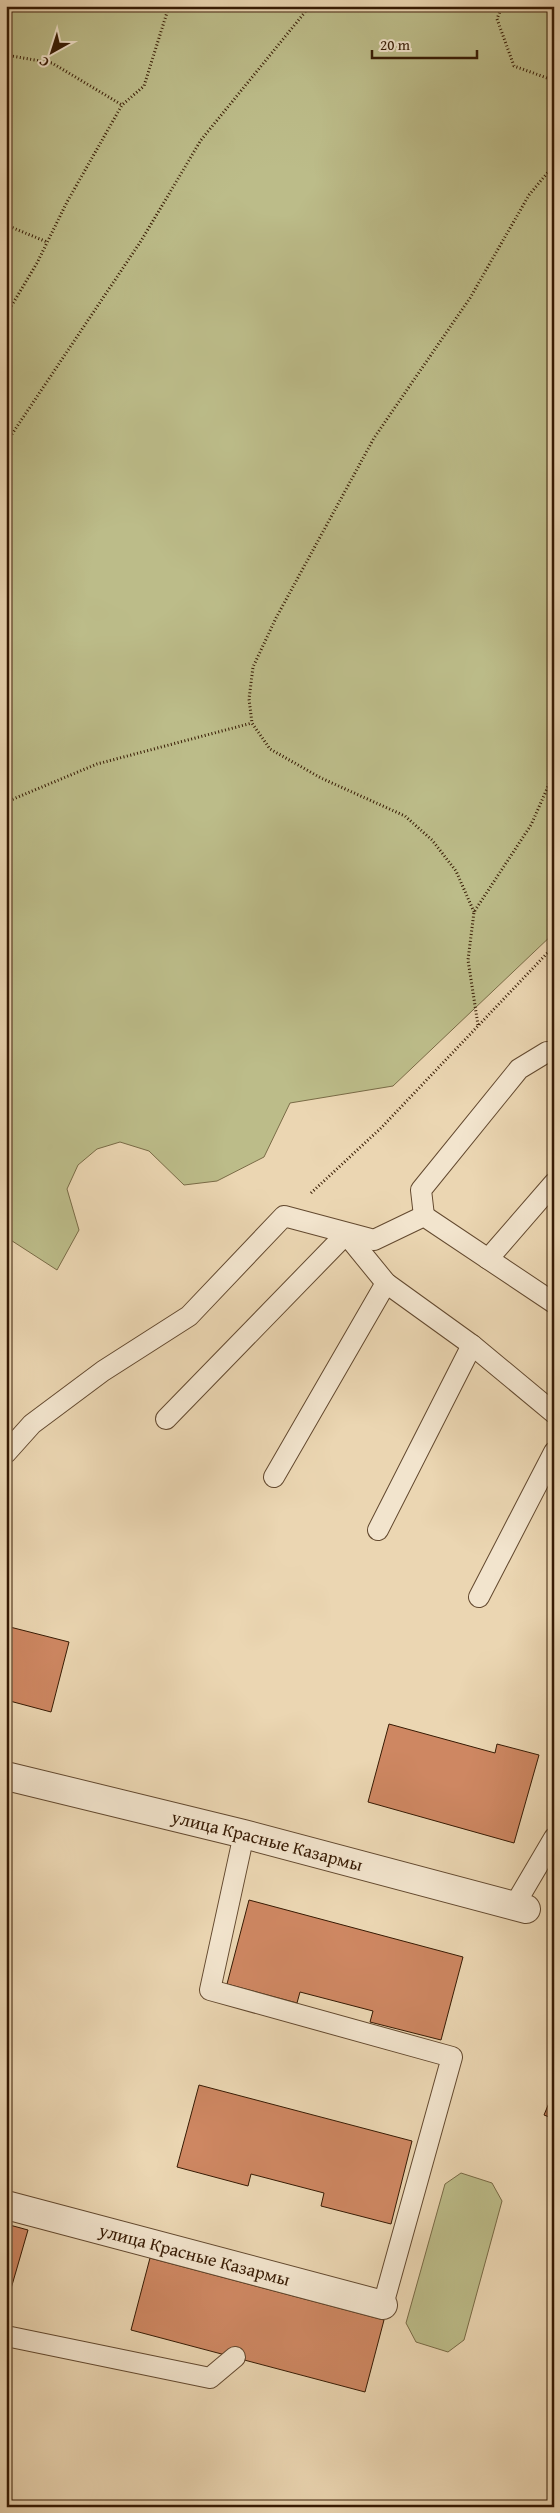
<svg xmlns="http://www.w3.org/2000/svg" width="560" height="2513" font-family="'Gentium Book Plus',serif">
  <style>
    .green { fill: #bcbc89; stroke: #796b46 }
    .building { fill: #ce8762; stroke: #361a03 }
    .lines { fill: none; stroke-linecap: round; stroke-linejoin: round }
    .lane-casing { stroke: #63492f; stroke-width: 22 }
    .street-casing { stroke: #63492f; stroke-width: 30 }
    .path { stroke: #361a03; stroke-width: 3; stroke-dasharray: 1 2.5; stroke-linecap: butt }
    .lane { stroke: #f2e4cd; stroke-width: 20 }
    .street { stroke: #f2e4cd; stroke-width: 28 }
    .labels { text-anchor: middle; stroke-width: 4; stroke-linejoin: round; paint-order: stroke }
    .street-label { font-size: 18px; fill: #361a03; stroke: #f2e4cd }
  </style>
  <rect width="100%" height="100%" fill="#ebd6b2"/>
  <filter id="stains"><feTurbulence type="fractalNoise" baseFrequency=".004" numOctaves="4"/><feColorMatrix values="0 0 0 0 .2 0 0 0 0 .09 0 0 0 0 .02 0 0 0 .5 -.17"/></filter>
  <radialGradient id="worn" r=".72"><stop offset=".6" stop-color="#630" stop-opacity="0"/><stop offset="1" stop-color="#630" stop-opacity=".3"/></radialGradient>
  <g class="green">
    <polygon points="6,6 554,6 554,933 393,1086 290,1103 264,1157 217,1181 184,1185 149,1151 120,1142 97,1149 78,1165 67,1189 79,1230 57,1270 6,1237"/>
    <polygon points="461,2173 492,2183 502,2201 464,2340 448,2352 416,2342 406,2323 445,2184"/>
  </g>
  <g class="building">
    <polygon points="6,1626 69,1642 51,1712 6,1700"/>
    <polygon points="389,1724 495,1753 497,1744 539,1755 514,1843 368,1802"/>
    <polygon points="249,1900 463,1957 441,2040 370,2022 373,2011 300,1992 297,2003 227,1984"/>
    <polygon points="199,2085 412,2141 391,2224 321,2206 324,2193 251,2174 248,2186 177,2167"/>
    <polygon points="554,2091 554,2119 544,2115"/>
    <polygon points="6,2224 28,2230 8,2299 6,2298"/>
    <polygon points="150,2258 384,2320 365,2392 131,2330"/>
  </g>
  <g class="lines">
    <g class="lane-casing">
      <g id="lane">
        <polyline points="424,1216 421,1190 519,1069 547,1052 554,1052"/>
        <polyline points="488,1259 554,1183"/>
        <polyline points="166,1419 346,1234 386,1283 472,1345 554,1413"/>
        <polyline points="6,1453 32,1424 103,1371 189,1316 284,1216 374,1240 424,1216 554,1303"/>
        <polyline points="274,1477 386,1283"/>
        <polyline points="378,1530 472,1345"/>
        <polyline points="479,1597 554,1452"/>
        <polyline points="244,1834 210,1990 452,2057 383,2305"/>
        <polyline points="514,1906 554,1838"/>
        <polyline points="6,2336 210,2378 235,2357"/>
      </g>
    </g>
    <g class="street-casing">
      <g id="street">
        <path id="s1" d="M6,1776L244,1834L526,1909"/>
        <path id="s2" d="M6,2205L383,2305"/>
      </g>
    </g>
    <g class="path">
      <polyline points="502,6 497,19 514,66 547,78 554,77"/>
      <polyline points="6,55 52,63 122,105"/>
      <polyline points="6,225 47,242"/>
      <polyline points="6,315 37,263 67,202 122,105 144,86 169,6"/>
      <polyline points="6,443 141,241 201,140 310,6"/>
      <polyline points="6,802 97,764 252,723"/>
      <polyline points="474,912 456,871 432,840 405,816 321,778 270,749 252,723 249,699 253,667 276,618 374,438 470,298 529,195 554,165"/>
      <polyline points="478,1025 468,960 474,912 531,825 554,773"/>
      <polyline points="311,1193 381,1128 554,946"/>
    </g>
    <use href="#lane" class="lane"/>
    <use href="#street" class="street"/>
  </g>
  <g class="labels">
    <g class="street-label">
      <text dy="6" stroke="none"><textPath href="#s1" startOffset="269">улица Красные Казармы</textPath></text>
      <text dy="6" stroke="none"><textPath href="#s2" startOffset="195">улица Красные Казармы</textPath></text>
    </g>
  </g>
  <rect width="560" height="2513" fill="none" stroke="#ebd6b2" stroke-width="25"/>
  <rect x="8" y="8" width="545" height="2498" fill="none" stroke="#361a03" stroke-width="2.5"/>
  <rect x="12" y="12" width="535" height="2488" fill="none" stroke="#361a03"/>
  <g transform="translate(52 52) rotate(219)" stroke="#f2e4cd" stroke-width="4" paint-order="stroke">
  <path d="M0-4L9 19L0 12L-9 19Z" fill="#361a03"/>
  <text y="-8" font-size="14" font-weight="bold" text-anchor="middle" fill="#361a03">С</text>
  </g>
  <path d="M372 50v8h105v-8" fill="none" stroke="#361a03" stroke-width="2.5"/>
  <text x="380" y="50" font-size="15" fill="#361a03" stroke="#f2e4cd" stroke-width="4" paint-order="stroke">20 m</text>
  <rect width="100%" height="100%" filter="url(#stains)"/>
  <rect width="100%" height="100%" fill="url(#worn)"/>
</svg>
